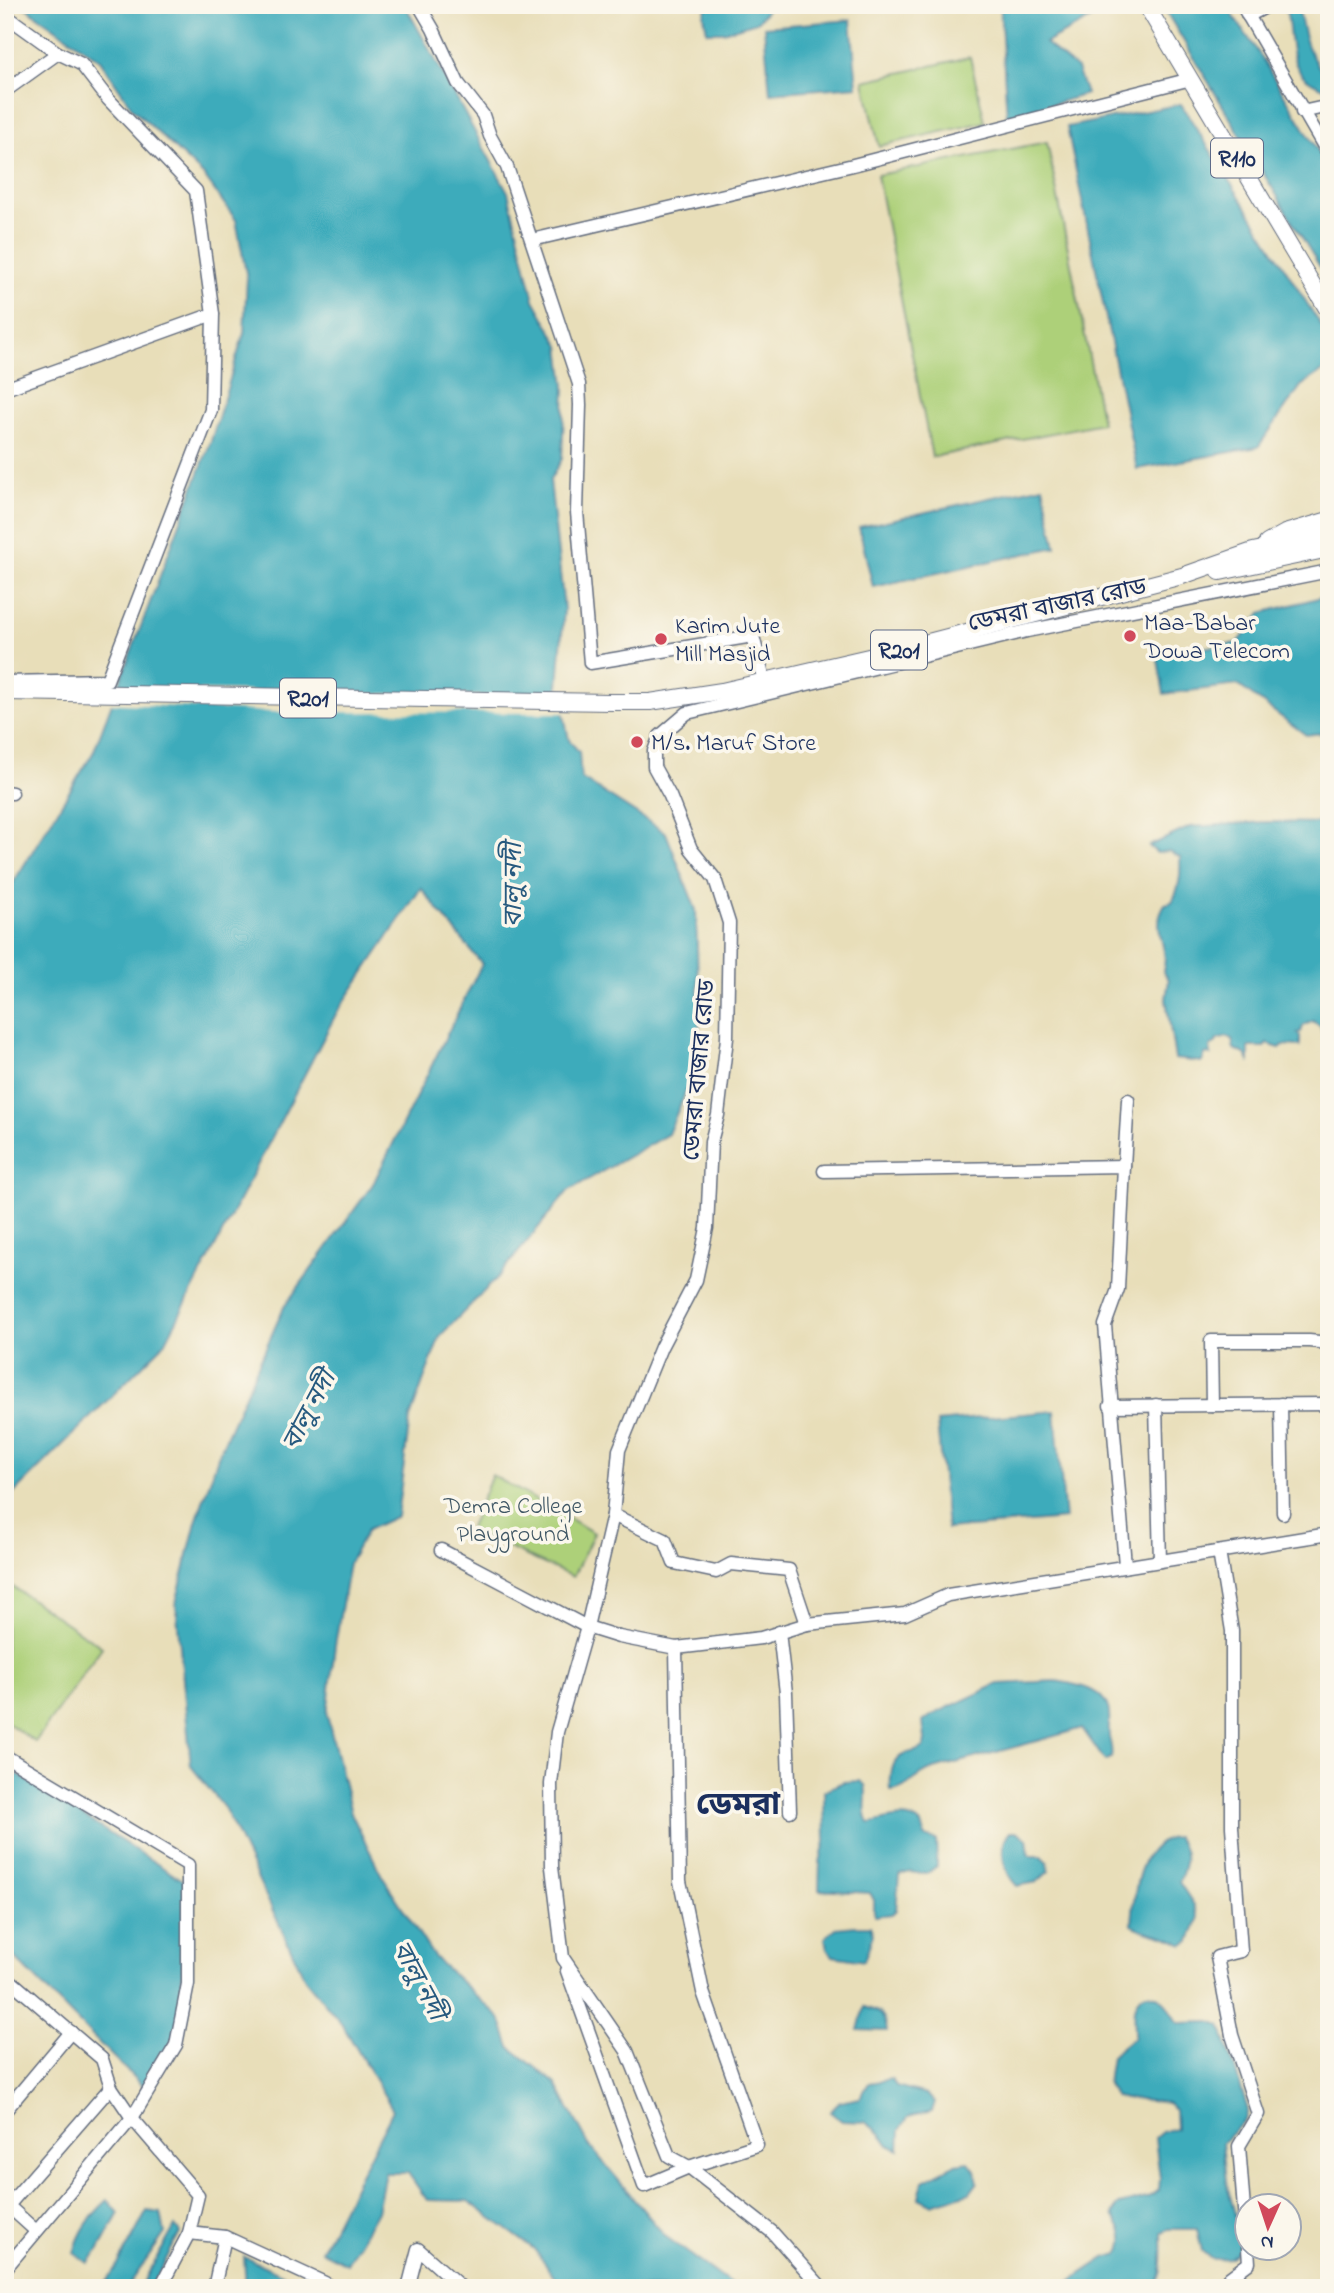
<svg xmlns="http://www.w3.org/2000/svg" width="1334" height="2293" font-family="'Indie Flower','Noto Sans Bengali',sans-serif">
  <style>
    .green { fill: #add079; stroke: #64806c; stroke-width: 2 }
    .water { fill: #3dabbb; stroke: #2c6d8c; stroke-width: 2 }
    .pier { fill: #e8deb9 }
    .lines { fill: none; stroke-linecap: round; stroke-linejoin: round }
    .minor-casing { stroke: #636c7e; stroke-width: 15 }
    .major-casing { stroke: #636c7e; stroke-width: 18 }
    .minor { stroke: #fff; stroke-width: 12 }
    .major { stroke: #fff; stroke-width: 16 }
    .poi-dot { fill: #d1495b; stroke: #fbf7ec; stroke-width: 2.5 }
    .labels { text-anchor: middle; stroke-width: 7; stroke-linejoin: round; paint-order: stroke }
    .shield { fill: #fbf7ec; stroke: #5e6b89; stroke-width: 2 }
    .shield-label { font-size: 23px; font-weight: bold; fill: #1b2f5e }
    .street-label { font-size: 24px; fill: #1b2f5e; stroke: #fbf7ec }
    .poi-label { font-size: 24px; fill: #1b2f5e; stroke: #fbf7ec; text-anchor: start }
    .park-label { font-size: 24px; fill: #405765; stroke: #fbf7ec }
    .water-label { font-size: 26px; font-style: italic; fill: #275a7f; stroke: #fbf7ec }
    .district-label { font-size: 32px; font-weight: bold; fill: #1b2f5e; stroke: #fbf7ec }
  </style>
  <rect width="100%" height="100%" fill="#fbf7ec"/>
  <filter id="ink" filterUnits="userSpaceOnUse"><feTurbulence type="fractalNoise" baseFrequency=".0143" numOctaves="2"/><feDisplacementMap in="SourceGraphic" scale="14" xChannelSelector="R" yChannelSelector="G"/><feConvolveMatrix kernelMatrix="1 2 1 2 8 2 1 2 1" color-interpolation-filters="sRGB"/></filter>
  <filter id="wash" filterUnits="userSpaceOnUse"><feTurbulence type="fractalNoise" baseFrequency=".00686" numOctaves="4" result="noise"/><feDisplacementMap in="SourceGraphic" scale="28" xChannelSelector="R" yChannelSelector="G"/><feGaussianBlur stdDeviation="1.57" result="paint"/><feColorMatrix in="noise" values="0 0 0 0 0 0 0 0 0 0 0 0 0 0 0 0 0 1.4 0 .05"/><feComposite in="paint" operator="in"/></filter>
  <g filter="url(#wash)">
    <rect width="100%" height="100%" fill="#e8deb9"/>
    <g class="green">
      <polygon points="970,57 985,122 879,146 864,81"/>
      <polygon points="1047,142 1102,423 932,457 877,175"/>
      <polygon points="492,1475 594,1533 573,1577 469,1530"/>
      <polygon points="13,1587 102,1647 35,1742 5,1721 5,1597"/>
    </g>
    <g class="water">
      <polygon points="22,5 405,5 508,192 534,300 560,346 565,386 562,459 550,480 564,609 558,686 569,740 579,752 581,778 666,833 696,910 700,1058 668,1134 568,1191 499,1276 440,1336 410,1418 397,1516 367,1530 349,1563 335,1645 327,1715 351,1813 382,1876 434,1957 500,2018 510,2047 556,2084 589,2145 665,2236 736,2288 563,2288 534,2249 468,2201 427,2200 408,2173 385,2173 377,2211 347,2264 321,2251 393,2110 342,2024 305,1979 225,1809 191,1766 176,1603 196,1522 220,1451 284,1307 373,1184 482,964 421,888 336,1014 165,1343 5,1502 5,896 93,753 211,441 244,333 247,278 236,220 204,176 133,109 100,60"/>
      <polygon points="707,5 771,5 757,22 723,32 707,32 704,15"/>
      <polygon points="1000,5 1117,5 1045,43 1077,69 1086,94 1007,118"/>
      <polygon points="1162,5 1226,5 1260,55 1321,156 1320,160 1329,173 1329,282"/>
      <path d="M1285,5L1298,6C1303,29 1307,62 1329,76V90C1319,86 1306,81 1300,72C1288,54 1291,26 1285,5Z"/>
      <polygon points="851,20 857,86 770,93 764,27"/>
      <polygon points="1181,104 1329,338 1329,367 1301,386 1258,447 1137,469 1067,127"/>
      <polygon points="1043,486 1056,547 873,587 859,527"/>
      <polygon points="1329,595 1329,732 1306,735 1238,685 1164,694 1157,654 1238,643 1261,613"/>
      <path d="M1265,822L1329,823V1043L1324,1040L1321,1027L1313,1021L1303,1026L1301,1032L1297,1033L1300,1036V1046L1283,1045L1280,1048L1267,1044L1264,1047H1249V1061L1245,1054L1234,1049L1232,1039L1227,1037L1217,1040L1215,1044L1210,1047L1211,1055L1205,1054L1202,1062L1175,1059L1166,999L1169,980L1163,971C1171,947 1149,929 1165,904L1172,902C1180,887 1181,874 1180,857L1169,851L1157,853L1149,846L1190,827Z"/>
      <polygon points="1055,1411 1065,1519 947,1529 937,1422"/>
      <path d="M1055,1681C1074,1684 1106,1688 1109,1713C1110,1721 1108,1728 1109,1736C1110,1744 1113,1749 1111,1758L1105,1761L1082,1728C1033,1743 983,1755 934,1769C916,1774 909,1789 891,1791C890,1778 890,1762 903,1755C910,1751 917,1752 924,1747L925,1739L923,1722L932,1715L998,1684Z"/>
      <polygon points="5,1766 185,1882 181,2015 165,2061 146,2090 5,1948"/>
      <path d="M860,1781L865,1785C868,1798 862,1811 869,1823C886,1821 907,1810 921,1825L925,1837L936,1840L937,1866L926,1874L910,1872L899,1875L896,1910L892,1914L874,1916V1900L870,1893L819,1890L820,1862L825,1842L824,1791L843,1782Z"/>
      <path d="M1010,1832H1018L1027,1839L1029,1854L1031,1856H1042L1048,1862L1049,1871L1037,1882L1017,1886C1004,1873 997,1847 1010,1832Z"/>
      <path d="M1176,1837C1190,1852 1186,1865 1179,1882L1194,1905L1198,1919L1190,1941L1183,1945C1167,1933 1148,1935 1132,1925C1134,1893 1137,1843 1176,1837Z"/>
      <polygon points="856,1926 870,1926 873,1934 864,1961 833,1956 827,1948 825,1938 836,1928"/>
      <path d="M1146,1993C1163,1994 1169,2007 1176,2021L1179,2023L1210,2022L1221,2026L1248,2110L1245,2120L1222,2143L1226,2181L1241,2236L1240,2250L1230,2258L1211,2259L1202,2251L1197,2229H1168L1162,2232C1162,2248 1165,2274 1154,2286L1060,2288L1105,2258L1119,2254C1128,2239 1121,2228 1113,2215L1117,2206C1131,2201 1149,2200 1159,2190L1160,2179L1155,2138L1162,2132L1176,2129L1175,2109L1167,2103L1115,2097L1107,2084L1111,2056L1134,2037C1135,2021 1128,2001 1146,1993Z"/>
      <path d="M864,2007C879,2011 885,2014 887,2031L858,2030Z"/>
      <polygon points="892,2079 896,2086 926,2094 935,2102 932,2111 908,2117 900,2130 899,2150 889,2145 881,2134 865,2122 842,2121 830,2112 840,2102 860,2098 869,2083"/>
      <polygon points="969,2162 975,2170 978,2182 970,2193 931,2204 919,2198 923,2181 956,2164"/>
      <path d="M108,2200L119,2213L98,2251L88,2263L74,2253C79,2232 92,2214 108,2200Z"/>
      <polygon points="147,2211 161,2213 165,2233 127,2288 102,2288 120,2261"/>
      <polygon points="175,2226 180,2233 151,2288 140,2288"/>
      <polygon points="244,2257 313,2288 246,2288"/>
    </g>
    <polygon class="pier" points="114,689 564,697 567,713 274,712 108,703"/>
  </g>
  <g filter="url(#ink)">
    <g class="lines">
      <g class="minor-casing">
        <g id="minor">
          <polyline points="419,5 433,29 458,83 483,115 490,136 507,167 579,384 580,405 577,512 590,663 753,636 762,671"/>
          <polyline points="1242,5 1329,155"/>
          <polyline points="5,15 58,53 81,64 108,99 196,191 213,314 211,410 107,680 5,682"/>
          <polyline points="1248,16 1269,5"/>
          <polyline points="5,91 58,53"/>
          <polyline points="1302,112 1329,106"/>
          <polyline points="532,240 853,165 1191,79"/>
          <polyline points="5,389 213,314"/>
          <polyline points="5,792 12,793"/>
          <polyline points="1124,1166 1128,1100"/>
          <polyline points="824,1171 1124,1166 1118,1289 1105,1325 1125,1565"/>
          <polyline points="1281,1404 1283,1513"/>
          <polyline points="1156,1405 1160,1561"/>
          <polyline points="1212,1405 1211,1341 1309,1341 1329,1343"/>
          <polyline points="1110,1406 1329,1404"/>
          <polyline points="613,1515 665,1540 674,1563 716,1572 731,1564 789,1570 807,1624 905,1614 948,1595 1329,1534"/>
          <polyline points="441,1550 587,1627 619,1637 676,1648 761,1638 807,1624"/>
          <polyline points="1219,1552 1232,1631 1232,1827 1241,1951 1217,1957 1232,2035 1258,2114 1239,2146 1246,2235"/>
          <polyline points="779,1632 786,1693 790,1811"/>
          <polyline points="5,1756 188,1865 188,1984 176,2045 132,2118 5,2269"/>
          <polyline points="567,1971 644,2186 689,2167 757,2145 703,1992 680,1881 676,1648"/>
          <polyline points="5,1976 102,2059 111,2087 132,2118 198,2195 189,2233"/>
          <polyline points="5,2111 71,2032"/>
          <polyline points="5,2203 36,2231"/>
          <polyline points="5,2209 111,2087"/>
          <polyline points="160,2288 189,2233 225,2237 325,2283 330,2288"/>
          <polyline points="214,2288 225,2237"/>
          <polyline points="408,2288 418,2249 462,2288"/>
          <polyline points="822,2288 772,2232 689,2167 669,2156 627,2051 563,1958 552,1867 551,1784 557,1732 587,1627 613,1515 619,1450 661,1347 696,1280 707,1228 711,1142 718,1115 727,1038 729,923 715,879 691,849 670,796 654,767 654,751 660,736 687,713 1027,631 1329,571"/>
          <polyline points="1230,2288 1229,2278 1249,2263 1248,2248"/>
        </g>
      </g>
      <g class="major-casing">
        <g id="major">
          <polyline points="1146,5 1329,312"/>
          <polyline points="1267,543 1285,533 1329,520"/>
          <polyline points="1220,572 1329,549"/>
          <polyline points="5,692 611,702 650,702 722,691 886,653 1182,576 1253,551 1329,535"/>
        </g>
      </g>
      <use href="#minor" class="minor"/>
      <use href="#major" class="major"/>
    </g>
  </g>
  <g class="poi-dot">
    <circle cx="1130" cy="636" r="7"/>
    <circle cx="661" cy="639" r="7"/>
    <circle cx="637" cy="742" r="7"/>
  </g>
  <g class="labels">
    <g class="shield">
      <rect x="1211" y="138.5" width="52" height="39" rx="5"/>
      <rect x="871" y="630.5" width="56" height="39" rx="5"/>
      <rect x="280" y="678.5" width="56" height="39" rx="5"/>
    </g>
    <g class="shield-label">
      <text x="1237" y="166">R110</text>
      <text x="899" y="658">R201</text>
      <text x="308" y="706">R201</text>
    </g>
    <g class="street-label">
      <text transform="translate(1057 604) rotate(-12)" y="8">ডেমরা বাজার রোড</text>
      <text transform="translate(698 1070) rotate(-85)" y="8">ডেমরা বাজার রোড</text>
    </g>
    <g class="poi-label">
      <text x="1144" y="630">Maa-Babar<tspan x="1144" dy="28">Dowa Telecom</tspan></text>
      <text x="675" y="633">Karim Jute<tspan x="675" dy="28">Mill Masjid</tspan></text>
      <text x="651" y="750">M/s. Maruf Store</text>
    </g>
    <g class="park-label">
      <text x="513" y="1513">Demra College<tspan x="513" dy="28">Playground</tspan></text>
    </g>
    <g class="water-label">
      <text transform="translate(512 885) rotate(-90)" y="9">বালু নদী</text>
      <text transform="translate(308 1410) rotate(-62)" y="9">বালু নদী</text>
      <text transform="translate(420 1980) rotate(62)" y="9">বালু নদী</text>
    </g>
    <g class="district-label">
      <text x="738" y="1814">ডেমরা</text>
    </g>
  </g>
  <rect width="1334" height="2293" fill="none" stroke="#fbf7ec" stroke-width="28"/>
  <g transform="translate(1268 2227) rotate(183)"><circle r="33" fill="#fbf7ec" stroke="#a1a7b3" stroke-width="2"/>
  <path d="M0-5L12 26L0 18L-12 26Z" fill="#d1495b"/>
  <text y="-10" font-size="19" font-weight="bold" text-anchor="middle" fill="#1b2f5e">N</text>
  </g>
</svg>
